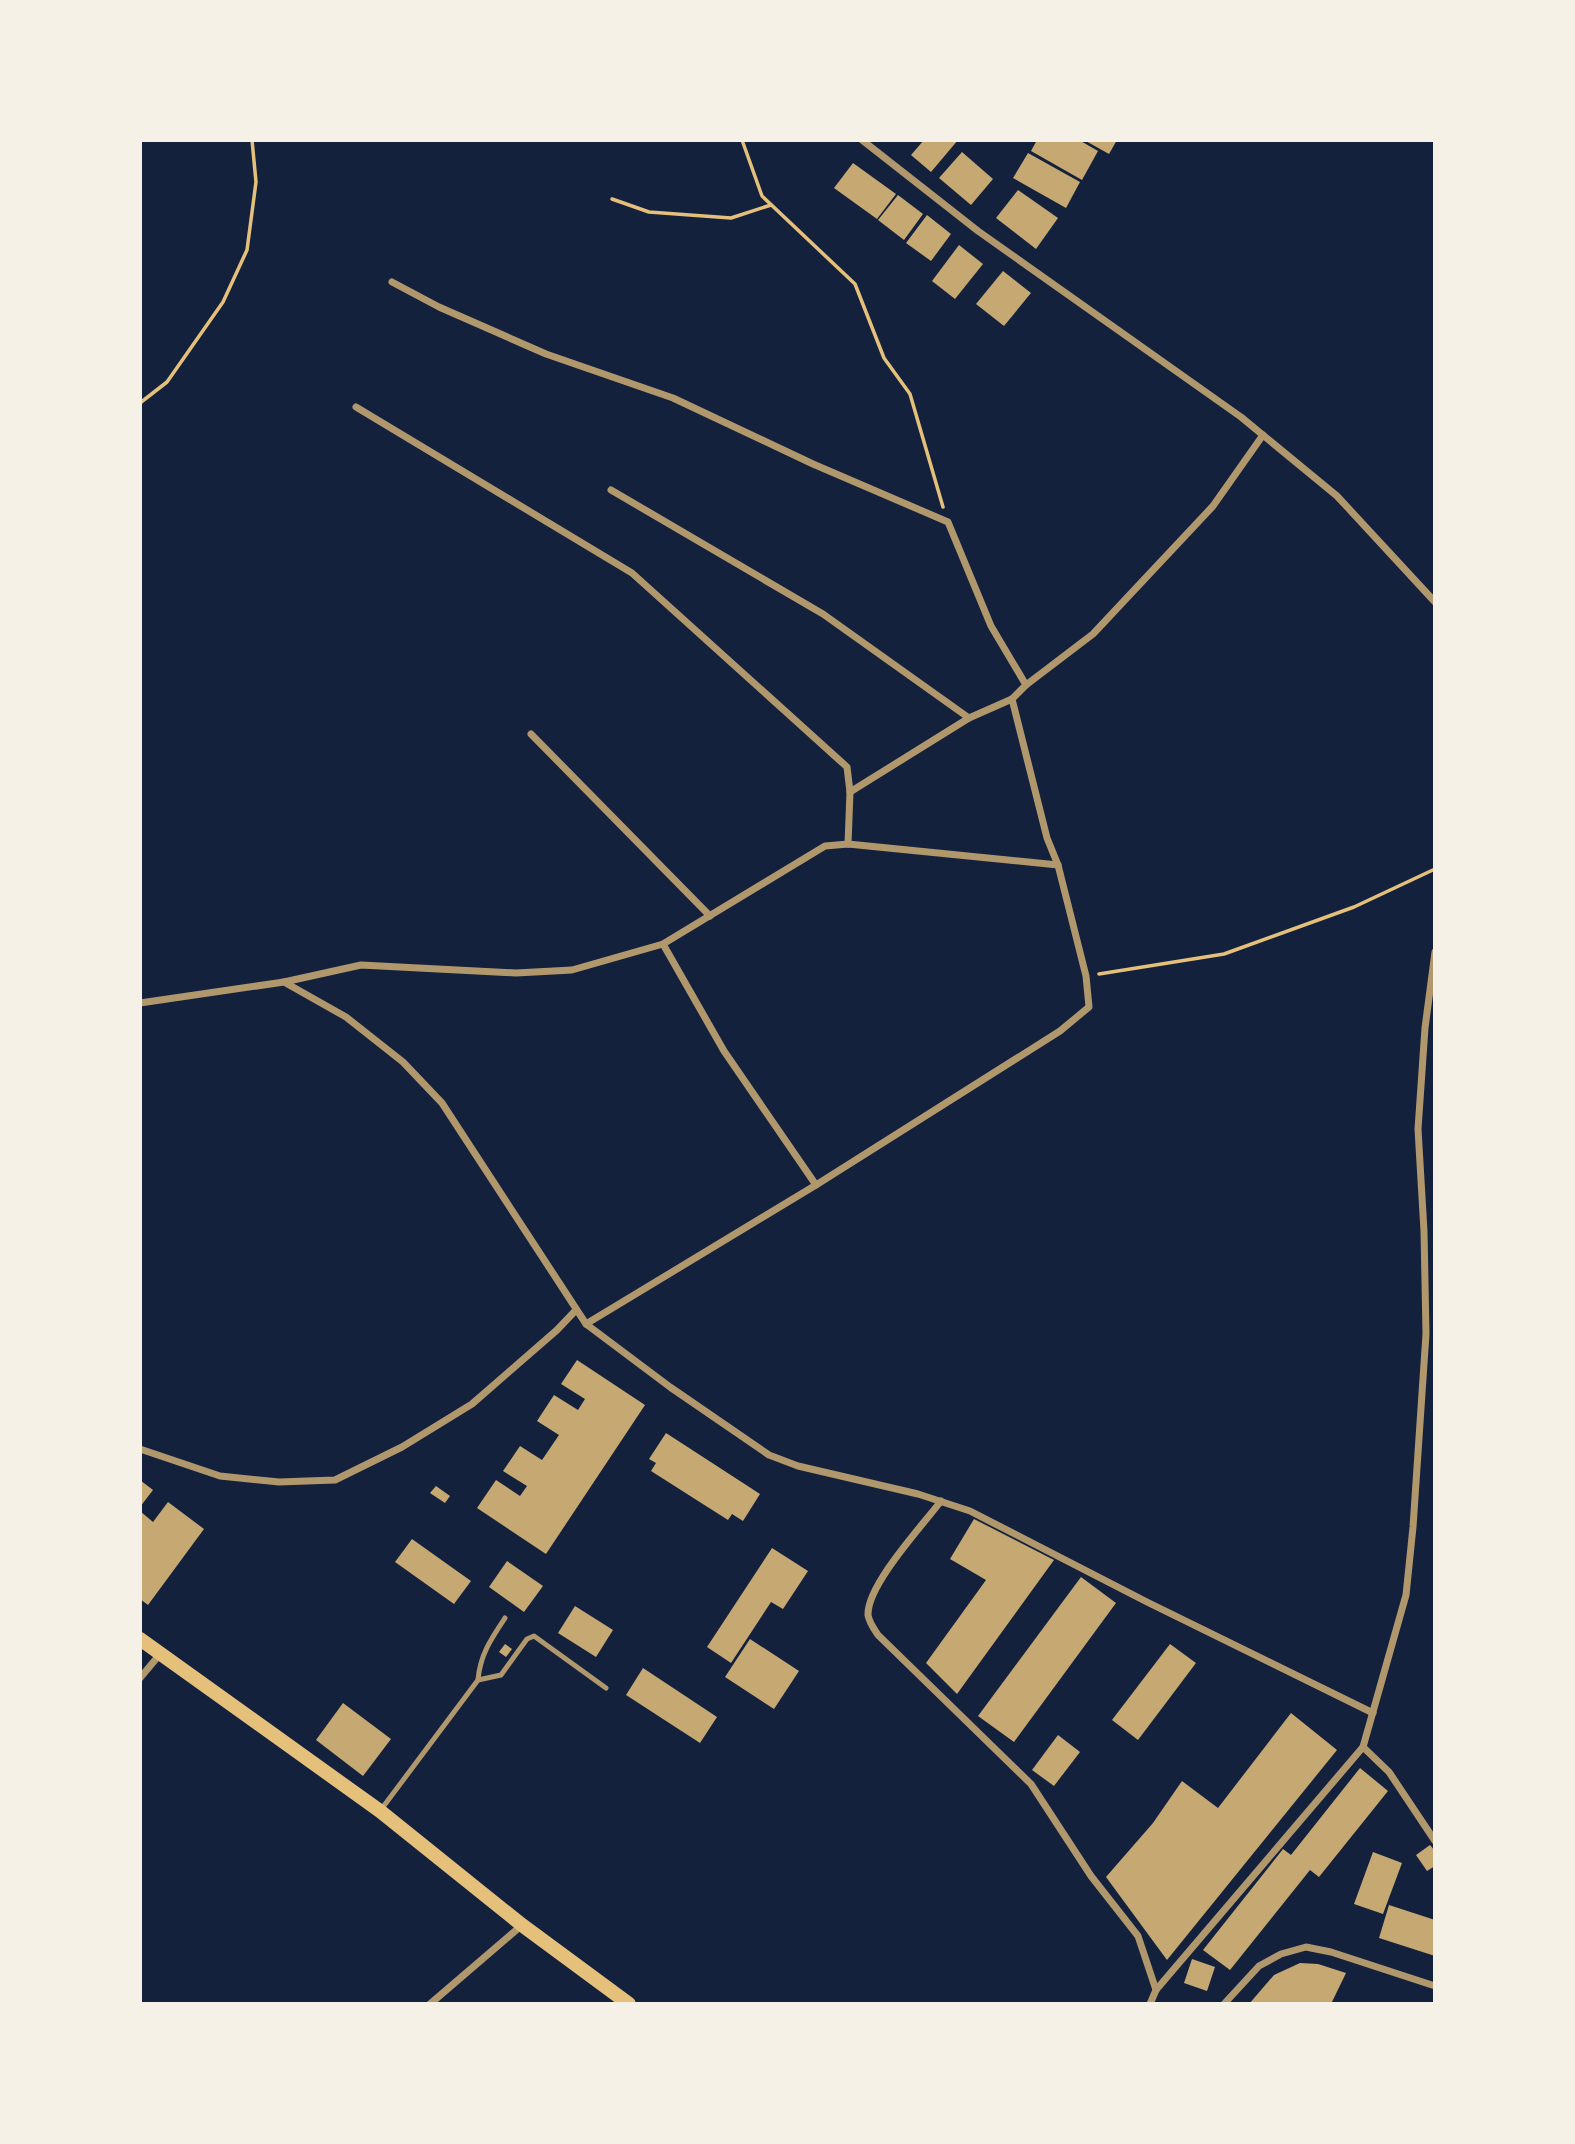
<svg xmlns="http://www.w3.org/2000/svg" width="1575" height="2144" font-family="Lato,sans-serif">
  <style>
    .building { fill: #c6a872 }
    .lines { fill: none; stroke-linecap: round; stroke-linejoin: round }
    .path { stroke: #e5c07b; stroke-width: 3.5 }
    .service { stroke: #b1986c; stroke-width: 5 }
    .minor { stroke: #b1986c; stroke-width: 7 }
    .secondary { stroke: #e5c07b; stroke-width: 14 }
  </style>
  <rect width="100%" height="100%" fill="#14213d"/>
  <g class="building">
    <polygon points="924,140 958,140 931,172 911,155"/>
    <polygon points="1037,140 1079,140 1098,151 1082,180 1031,151"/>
    <polygon points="1084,140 1117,140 1109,154"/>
    <polygon points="962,152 993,179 971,205 939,178"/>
    <polygon points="1028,153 1080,182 1066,208 1013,178"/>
    <polygon points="853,163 896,194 877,219 834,188"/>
    <polygon points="1018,190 1058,218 1036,249 996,218"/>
    <polygon points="898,195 923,214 904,240 878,220"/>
    <polygon points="927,215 951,234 931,261 906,243"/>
    <polygon points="959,245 983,264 955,299 932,281"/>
    <polygon points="1003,271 1031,293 1004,326 976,304"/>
    <polygon points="577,1360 645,1405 546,1554 477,1508 496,1480 520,1496 527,1486 503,1471 520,1446 542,1460 559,1435 537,1421 554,1395 578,1410 585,1399 561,1384"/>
    <polygon points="666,1433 760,1494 743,1521 732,1514 728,1520 651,1471 656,1463 649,1459"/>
    <polygon points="140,1480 153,1490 140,1507"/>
    <polygon points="436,1486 450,1496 445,1503 430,1493"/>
    <polygon points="168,1502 204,1529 148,1605 140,1599 140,1511 153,1522"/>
    <polygon points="974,1519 1054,1560 957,1694 926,1663 986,1580 950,1559"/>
    <polygon points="412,1539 471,1581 454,1604 395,1562"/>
    <polygon points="772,1548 808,1571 783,1609 771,1602 731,1663 707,1647"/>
    <polygon points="507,1561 543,1586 524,1612 489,1587"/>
    <polygon points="1081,1577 1116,1603 1014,1742 978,1716"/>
    <polygon points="575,1606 613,1630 596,1657 558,1633"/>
    <polygon points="750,1639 799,1671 774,1709 725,1677"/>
    <polygon points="505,1644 512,1649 506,1657 499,1652"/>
    <polygon points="1170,1644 1196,1663 1138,1740 1112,1720"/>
    <polygon points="643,1668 717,1717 700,1743 626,1695"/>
    <polygon points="343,1703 391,1739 363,1776 316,1740"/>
    <polygon points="1291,1713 1337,1750 1167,1960 1106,1877 1153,1823 1182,1781 1218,1808"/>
    <polygon points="1058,1735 1080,1752 1054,1786 1032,1770"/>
    <polygon points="1360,1768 1388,1791 1319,1877 1310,1870 1230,1970 1203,1950 1283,1849 1291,1855"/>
    <polygon points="1430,1845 1435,1851 1435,1866 1427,1871 1416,1855"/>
    <polygon points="1373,1852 1402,1863 1383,1914 1354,1904"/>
    <polygon points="1389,1905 1435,1920 1435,1956 1379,1938"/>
    <polygon points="1192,1959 1215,1967 1207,1991 1184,1983"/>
    <polygon points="1300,1963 1318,1964 1346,1973 1331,2004 1249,2004 1274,1975"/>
  </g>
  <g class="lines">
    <g class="path">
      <polyline points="742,140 762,196 855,284 884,358 910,394 943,507"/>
      <polyline points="612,199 649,212 731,218 771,205"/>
      <polyline points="140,403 167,382 223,302 247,250 256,182 252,140"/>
      <polyline points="1099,974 1224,954 1354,907 1435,869"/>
    </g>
    <g class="service">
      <polyline points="478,1680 501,1675 527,1639 534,1636 606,1688"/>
      <path d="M380,1811L478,1680C480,1655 491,1639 505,1618"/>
    </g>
    <g class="minor">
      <polyline points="862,140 978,231 1241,417 1337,496 1435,602"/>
      <polyline points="392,282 439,307 546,354 673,398 813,464 948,522 991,626 1026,685 1012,699 969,718"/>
      <polyline points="356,407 632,573 847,767 850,792 848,844"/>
      <polyline points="611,490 823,614 969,718 850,792"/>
      <polyline points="1026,685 1093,634 1213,506 1263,435"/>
      <polyline points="531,734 710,916"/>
      <polyline points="663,944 724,1051 816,1185"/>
      <polyline points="1435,952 1425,1028 1418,1129 1424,1231 1426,1334 1413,1527 1406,1595 1363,1747 1389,1772 1435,1841"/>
      <polyline points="284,982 346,1017 403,1062 442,1103 586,1324 670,1387 769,1455 798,1466 918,1494 970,1511 1147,1602 1373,1713"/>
      <polyline points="140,1003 284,982 361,965 516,973 572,970 663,944 825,846 848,844 1058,865"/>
      <polyline points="586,1324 816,1185 1060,1031 1089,1007 1086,976 1058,865 1047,838 1012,699"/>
      <polyline points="140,1449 220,1476 279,1482 335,1480 402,1447 472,1404 557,1330 576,1310"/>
      <path d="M941,1501C922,1526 867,1585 868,1615C869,1622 874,1629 878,1635L1031,1784L1091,1876L1138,1936L1156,1990L1150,2004"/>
      <polyline points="140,1678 161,1653"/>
      <polyline points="1156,1990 1363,1747"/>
      <polyline points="430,2004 522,1925"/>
      <polyline points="1224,2004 1259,1966 1281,1954 1306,1947 1331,1952 1435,1986"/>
    </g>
    <polyline class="secondary" points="140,1639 380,1811 522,1925 629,2004"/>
  </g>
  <rect width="1575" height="2144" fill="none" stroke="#f6f1e7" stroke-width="284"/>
</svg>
